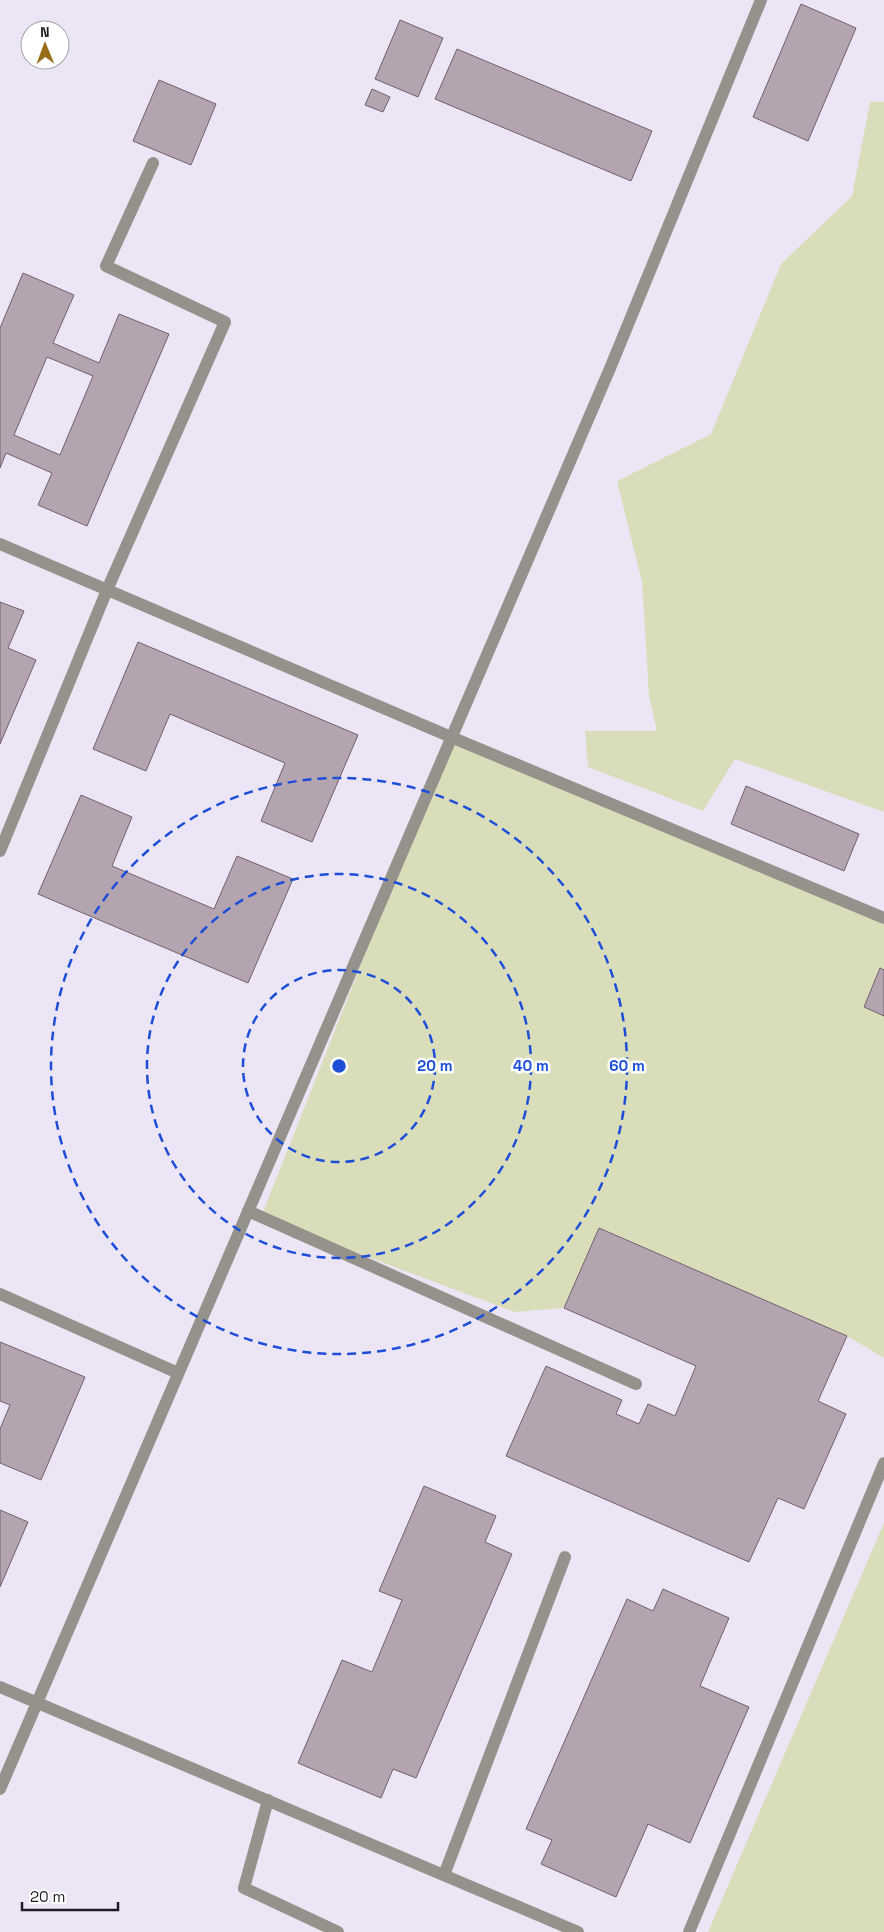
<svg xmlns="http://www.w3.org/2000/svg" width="884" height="1932" font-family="'Space Grotesk',sans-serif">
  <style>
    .green { fill: #daddba }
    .building { fill: #b4a4af; stroke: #70616c; fill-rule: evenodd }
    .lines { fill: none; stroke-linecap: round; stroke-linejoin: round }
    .minor { stroke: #95928b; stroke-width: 12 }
    .ring { fill: none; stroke: #1d4ed8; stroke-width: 2.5; stroke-dasharray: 9 6 }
    .centre { fill: #1d4ed8; stroke: #fff; stroke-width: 2.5 }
    .ring-label { font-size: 15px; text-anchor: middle; font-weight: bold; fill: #1d4ed8; stroke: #fff; stroke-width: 5; stroke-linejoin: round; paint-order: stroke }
  </style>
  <rect width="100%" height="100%" fill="#ece5f6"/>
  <g class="green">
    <polygon points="870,102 884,102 884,812 735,759 703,811 588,767 585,731 657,731 649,696 642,582 617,481 711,434 781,264 852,196"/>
    <polygon points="451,737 884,918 884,1358 847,1336 600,1228 564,1308 515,1312 261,1217"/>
    <polygon points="884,1523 884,1932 708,1932"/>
  </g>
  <g class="building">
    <polygon points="801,4 856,28 808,141 753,117"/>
    <polygon points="400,20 443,38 418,97 375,79"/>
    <polygon points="457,49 652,131 631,181 435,99"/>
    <polygon points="159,80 216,104 191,165 133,141"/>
    <polygon points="372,89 390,97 383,112 365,105"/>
    <path d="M23,273L74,295L53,343L99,363L119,314L169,334L87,526L38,505L52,473L6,453L0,468V328ZM47,357L93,376L60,455L14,435Z"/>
    <polygon points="0,602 24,611 8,648 36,660 0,744"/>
    <polygon points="138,642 358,735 312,842 261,821 285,763 170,714 146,771 93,749"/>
    <polygon points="746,786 859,834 844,871 731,824"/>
    <polygon points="81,795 132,817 112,866 214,909 237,856 293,879 248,983 38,894"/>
    <polygon points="880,968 884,970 884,1016 864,1007"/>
    <polygon points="599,1228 847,1336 818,1401 846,1414 804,1509 778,1498 749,1562 506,1456 546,1366 622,1400 616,1414 639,1424 648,1404 675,1416 696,1366 564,1308"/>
    <polygon points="0,1342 85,1377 41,1480 0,1463 0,1429 10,1405 0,1401"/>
    <polygon points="424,1486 496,1516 485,1542 512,1554 416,1778 393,1769 381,1798 298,1763 342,1660 372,1672 402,1600 379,1591"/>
    <polygon points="0,1510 28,1522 0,1587"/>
    <polygon points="663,1589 729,1618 700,1686 749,1707 690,1843 648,1824 616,1897 541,1864 552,1840 526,1829 627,1599 653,1611"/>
  </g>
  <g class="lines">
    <g class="minor">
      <polyline points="0,544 451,737 884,918"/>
      <polyline points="0,851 107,590 225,322 106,266 153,163"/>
      <polyline points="248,1211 636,1384"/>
      <polyline points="0,1294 178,1373"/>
      <polyline points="0,1687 578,1932"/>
      <polyline points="0,1789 611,366 761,0"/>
      <polyline points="268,1800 244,1888 338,1932"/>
      <polyline points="444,1875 565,1557"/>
      <polyline points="689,1932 884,1463"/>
    </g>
  </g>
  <g class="ring">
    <circle cx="339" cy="1066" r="96"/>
    <circle cx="339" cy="1066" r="192"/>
    <circle cx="339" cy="1066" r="288"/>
  </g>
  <circle cx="339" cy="1066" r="8" class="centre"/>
  <g class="ring-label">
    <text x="435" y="1071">20 m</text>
    <text x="531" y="1071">40 m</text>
    <text x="627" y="1071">60 m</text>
  </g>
  <g transform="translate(45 45) rotate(359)"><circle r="24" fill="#ffffff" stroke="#a5a4a7"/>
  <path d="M0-4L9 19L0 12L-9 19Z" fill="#986d1a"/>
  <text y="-8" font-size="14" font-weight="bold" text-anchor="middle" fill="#1e1c22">N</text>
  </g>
  <path d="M22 1902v8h96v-8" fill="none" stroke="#1e1c22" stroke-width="2.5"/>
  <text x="30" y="1902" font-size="15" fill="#1e1c22" stroke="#ffffff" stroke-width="4" paint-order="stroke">20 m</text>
</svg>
